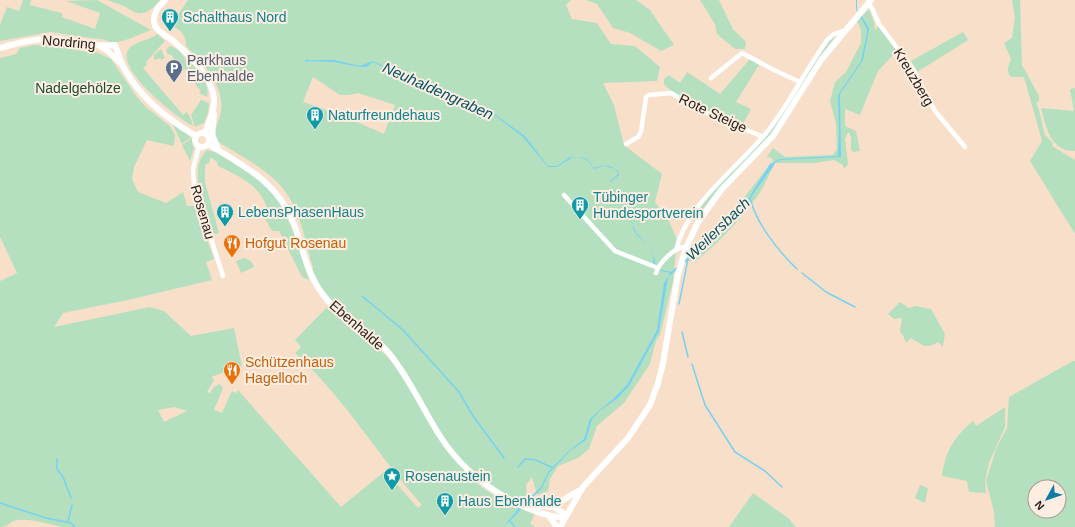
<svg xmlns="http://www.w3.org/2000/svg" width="1075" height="527" font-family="Arial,sans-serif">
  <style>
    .green { fill: #b4e0c0; fill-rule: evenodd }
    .water { fill: #77d2f1 }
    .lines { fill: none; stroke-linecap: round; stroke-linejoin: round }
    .stream { stroke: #77d2f1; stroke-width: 1.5 }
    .minor { stroke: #fff; stroke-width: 4.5 }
    .tertiary { stroke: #fff; stroke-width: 6 }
    .labels { text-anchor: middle; stroke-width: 4; stroke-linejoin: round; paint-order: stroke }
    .culture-label { font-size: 14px; fill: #0d838f; stroke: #fdeee1; text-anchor: start }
    .street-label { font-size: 14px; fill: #251c14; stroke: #fdeee1 }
    .service-label { font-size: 14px; fill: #4e5e75; stroke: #fdeee1; text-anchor: start }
    .park-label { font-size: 14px; fill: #1b4e2f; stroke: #fdeee1 }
    .food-label { font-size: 14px; fill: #c56008; stroke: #fdeee1; text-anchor: start }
    .water-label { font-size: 15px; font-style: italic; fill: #005166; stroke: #fdeee1 }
  </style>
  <rect width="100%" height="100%" fill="#f8dfc9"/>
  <g class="green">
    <polygon points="23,0 31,0 30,5 62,13 62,17 95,29 100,13 66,1 97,0 151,30 129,39 113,43 102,39 90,38 50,32 0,41 0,25 7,7 19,11"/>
    <path d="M108,0H160C148,14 141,18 126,7C120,4 114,3 108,0Z"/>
    <path d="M188,0H571L566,5L572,19L597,23L611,44L635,46L660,67L657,81L603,83L614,105L624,145L662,174L655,202L669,221L677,240L673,282L660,335L656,341L650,364L624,403L597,426L589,449L578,458L558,466L550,479L548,491L537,495L532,477L526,485L527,495L512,501L457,459L391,355L338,311L311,275L313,268C306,245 302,218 289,197C272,170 243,158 217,141C213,127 219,124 221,111C224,84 203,63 186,46C186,35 181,30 171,25ZM313,77L340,95H349L358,93L395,105L384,134L341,115L303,102Z"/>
    <polygon points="586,0 636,0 650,10 674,45 661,51 630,33 613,28 597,4"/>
    <polygon points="700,0 719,0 733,29 746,42 745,49 735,49 717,34 715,24"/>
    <path d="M1012,0H1020L1022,65L1039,96V101L1036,103L1039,110L1045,135L1053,143L1052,146L1075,160V234L1030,161L1042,141L1025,80L1023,77H1011C1006,71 1008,66 1011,59L1004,43L1012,38L1015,18Z"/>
    <polygon points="869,9 874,22 875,30 878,26 897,51 878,71 860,115 845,109 845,126 856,131 860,151 854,152 851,150 851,136 848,132 845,139 848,164 844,169 843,165 834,160 815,163 777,163 772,161 773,159 769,157 766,158 773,148 785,157 833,155 837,149 836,124 830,101 835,82 846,72 861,43 861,30 857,21"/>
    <polygon points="963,32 968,40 917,72 911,61"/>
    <path d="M158,34L165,41L146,62L147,65L143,68L183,115L187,112L191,119L193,126C177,118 116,70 128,50C133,42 150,40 158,34Z"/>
    <path d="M837,34C812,67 794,104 769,136C749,162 722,182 703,209L700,207L713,190L760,142L830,40Z"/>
    <path d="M34,45L57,46L88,52L94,51L111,59L137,97L147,108L170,126L175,135L174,146L147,140L134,167L132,179L138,192L166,203L183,192L187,206H195L214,259L206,262L212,280L128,300L63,313L54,327L150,307L164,311L191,336L234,328L242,366L211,377L214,380L207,392L210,393L214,387L220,384L223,388L214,410L222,413L232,391L236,393L238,390L341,507L385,471L418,508L422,505C378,456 344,397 295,353L301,347L295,340L328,306C333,311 338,317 343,322C360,336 378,345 392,362C423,400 441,451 478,484C494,498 515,506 535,513L530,524L536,527H61C51,524 24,517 14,521C9,523 7,527 0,527V281L17,273L0,237V58L16,54L20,48ZM175,407L187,411L164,422L158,410Z"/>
    <path d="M170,46C181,49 186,58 188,68L186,71L185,69L183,70L170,54L168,55L166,50Z"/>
    <polygon points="161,49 165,58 162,60 160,58 154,60 154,55"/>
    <path d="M187,59C197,69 211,83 207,97L199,93L201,91L186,73L189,69Z"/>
    <path d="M750,59L759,65L736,102L751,109L742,126C717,115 683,105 664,84V79L669,75L680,83L687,72L720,94Z"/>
    <path d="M1075,88V151C1050,152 1046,126 1041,108L1074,111L1070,89Z"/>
    <polygon points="201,100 209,103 208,113 204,123 195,127 191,115"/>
    <polygon points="173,125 174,125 191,137 182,144"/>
    <polygon points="192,138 194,148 190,161 182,145"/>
    <path d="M207,150L218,153L261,181L278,199L293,231L309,280L302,277L279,231H272L264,217L268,212C262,185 240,177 218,166L217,162L211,157L209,163L205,165V182L219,233L213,234C206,212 186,169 207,150Z"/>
    <path d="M771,163L774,166C768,175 765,185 759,194C740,220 722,240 696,261H687L690,252L711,234L742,200Z"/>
    <polygon points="245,258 252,262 254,267 241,273 236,261"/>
    <path d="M900,302L909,308L916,306L931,309L945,334L943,347L938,342C926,350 923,345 911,338L906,343L903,335L900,332L902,318L894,319L888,314Z"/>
    <path d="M1073,361H1075V527H995L994,512L986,481L996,449L1007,428L1009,397ZM1035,487H1059V511H1035Z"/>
    <path d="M1005,407V427L989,463L985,481L986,493L969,492L967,481L942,476C945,452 954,437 973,421L976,426Z"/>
    <polygon points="920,485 928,488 925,503 915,498"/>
    <polygon points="753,493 788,518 796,527 729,527"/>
  </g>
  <path class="water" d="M856,0H857V9L869,28L868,35L863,60L840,94L841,157L781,160L776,162L749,200L693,256L668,277L659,331L629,386L618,398L601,410L592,419L586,440L571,450L549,473L542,488L504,527L518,509L541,487L548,472L570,450L584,439L590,419L594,415L612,400L627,385L657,330L664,283L670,273C666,272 658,271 655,268C652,263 654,254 651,250C646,243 639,238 634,231C632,228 633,225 632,222C627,213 619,218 623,205L621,201L624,193L613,191H612L610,181L618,174L616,169L604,166L594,169L586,159L573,157L557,167H548L523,137L493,114L465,104L373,62L366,67H360L334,62L309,61L307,62L304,60H307L304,58L308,60H334L360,66L373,61L465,104L493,113L525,136L548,166H557L570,157H563L586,158L594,168C603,165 611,164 618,171L619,175L610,182L612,190L624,193C624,199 621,207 622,213L630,219L635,231L652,251L657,269L671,272L692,254L748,199L770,164L780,159L838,156L839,134L838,95L861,61L867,33V29L856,9Z"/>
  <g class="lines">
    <g class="stream">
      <path d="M750,198C756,223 778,251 797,269"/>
      <polyline points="802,273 826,292 855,307"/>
      <polyline points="362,296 403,330 459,392 473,416 504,458"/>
      <polyline points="679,304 688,259"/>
      <polyline points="682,332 688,357"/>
      <polyline points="692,364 705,405 735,452 765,471 782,487"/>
      <polyline points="57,459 57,469 63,477 71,498"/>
      <polyline points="518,467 525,459 536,460 553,468"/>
      <polyline points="0,503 46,518 71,523 75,527"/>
      <polyline points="509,520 515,527"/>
      <polyline points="68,522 72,505"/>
    </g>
    <g class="minor">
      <polyline points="868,4 872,8 879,24 913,69 935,111 965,147"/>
      <polyline points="711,78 742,53 776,71 800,82"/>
      <polyline points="626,144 638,137 641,132 646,97 649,95 671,93 698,109 763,137"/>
      <polyline points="199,146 193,169 194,185 223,276"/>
      <polyline points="564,195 615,251 658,268"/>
      <path d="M676,250C687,203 739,167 767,132C790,103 806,69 828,39L834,34L844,31"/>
      <path d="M656,273C659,263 675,246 686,247"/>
    </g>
    <g class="tertiary">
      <path d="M165,0C160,6 153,12 154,21C154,30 165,35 172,40C189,55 211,74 214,98C215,110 209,122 205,133"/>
      <polyline points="100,46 109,52 120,63"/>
      <path d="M0,48C18,43 36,38 55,39C75,40 95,48 115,45C118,52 120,61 124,68C140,98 167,119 196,136"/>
      <polyline points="214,114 212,134 218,149"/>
      <circle cx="202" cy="140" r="7"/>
      <path d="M208,144C245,167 277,181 294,224C302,246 306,269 319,289C336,316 367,328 388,352C409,377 422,408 440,436C459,466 485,487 516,503C532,511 546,516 564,518"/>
      <polyline points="525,505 554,507 566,515"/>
      <polyline points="549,506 560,502 578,491"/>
      <polyline points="549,516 557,527"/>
      <polyline points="560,527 583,487 628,438 650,405 658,383 663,363 678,274 686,248 697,224 721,190 773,136 821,60 871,0"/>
    </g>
  </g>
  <defs>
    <g id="building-pin" transform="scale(0.9)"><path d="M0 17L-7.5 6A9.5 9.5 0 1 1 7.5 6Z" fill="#0f9aa8" stroke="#fdeee1"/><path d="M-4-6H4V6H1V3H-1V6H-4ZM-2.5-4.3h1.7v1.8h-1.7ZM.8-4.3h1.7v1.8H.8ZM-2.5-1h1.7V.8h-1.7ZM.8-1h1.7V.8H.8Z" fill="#fff"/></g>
    <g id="parking-pin" transform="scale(0.9)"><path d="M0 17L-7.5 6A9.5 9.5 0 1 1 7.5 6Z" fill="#5c6f8a" stroke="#fdeee1"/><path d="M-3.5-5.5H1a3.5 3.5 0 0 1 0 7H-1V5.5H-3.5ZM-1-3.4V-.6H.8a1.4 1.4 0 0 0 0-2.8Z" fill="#fff"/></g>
    <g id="restaurant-pin" transform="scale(0.9)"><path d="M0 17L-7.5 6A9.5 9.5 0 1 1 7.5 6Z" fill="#e8710a" stroke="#fdeee1"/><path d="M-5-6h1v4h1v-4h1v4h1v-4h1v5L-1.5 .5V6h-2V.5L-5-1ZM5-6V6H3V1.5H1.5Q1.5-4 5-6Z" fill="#fff"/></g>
    <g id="sight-pin" transform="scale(0.9)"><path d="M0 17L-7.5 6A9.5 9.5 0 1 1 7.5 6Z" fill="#0f9aa8" stroke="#fdeee1"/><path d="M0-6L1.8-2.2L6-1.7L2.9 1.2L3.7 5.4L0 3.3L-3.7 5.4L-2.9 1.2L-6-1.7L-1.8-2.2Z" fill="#fff"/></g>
  </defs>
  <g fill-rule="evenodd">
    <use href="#building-pin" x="170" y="17"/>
    <use href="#parking-pin" x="174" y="68"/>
    <use href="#building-pin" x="315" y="115"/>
    <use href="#building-pin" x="580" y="205"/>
    <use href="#building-pin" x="225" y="212"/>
    <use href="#restaurant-pin" x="232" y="243"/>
    <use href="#restaurant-pin" x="232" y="370"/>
    <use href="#sight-pin" x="392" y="476"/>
    <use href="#building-pin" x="445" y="501"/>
  </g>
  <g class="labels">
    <g class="culture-label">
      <text x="183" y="22">Schalthaus Nord</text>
      <text x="328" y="120">Naturfreundehaus</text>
      <text x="593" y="202">Tübinger<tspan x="593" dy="16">Hundesportverein</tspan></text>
      <text x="238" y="217">LebensPhasenHaus</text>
      <text x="405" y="481">Rosenaustein</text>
      <text x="458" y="506">Haus Ebenhalde</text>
    </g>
    <g class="street-label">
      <text transform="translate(69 42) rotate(5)" y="5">Nordring</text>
      <text transform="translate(914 77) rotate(59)" y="5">Kreuzberg</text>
      <text transform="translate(713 113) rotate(25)" y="5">Rote Steige</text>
      <text transform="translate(203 212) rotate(74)" y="5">Rosenau</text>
      <text transform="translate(357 325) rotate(41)" y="5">Ebenhalde</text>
    </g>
    <g class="service-label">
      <text x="187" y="65">Parkhaus<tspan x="187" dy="16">Ebenhalde</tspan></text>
    </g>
    <g class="park-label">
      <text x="78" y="93">Nadelgehölze</text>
    </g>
    <g class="food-label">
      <text x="245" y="248">Hofgut Rosenau</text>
      <text x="245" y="367">Schützenhaus<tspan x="245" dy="16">Hagelloch</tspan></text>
    </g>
    <g class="water-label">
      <text transform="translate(438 91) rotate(24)" y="5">Neuhaldengraben</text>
      <text transform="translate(718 229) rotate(-44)" y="5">Weilersbach</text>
    </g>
  </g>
  <g transform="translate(1047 499) rotate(230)"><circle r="19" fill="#fdeee1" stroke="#a79a8f"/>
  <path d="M0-3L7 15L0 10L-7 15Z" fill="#1179a4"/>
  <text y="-6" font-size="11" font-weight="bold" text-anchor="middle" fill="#251c14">N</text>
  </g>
</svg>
